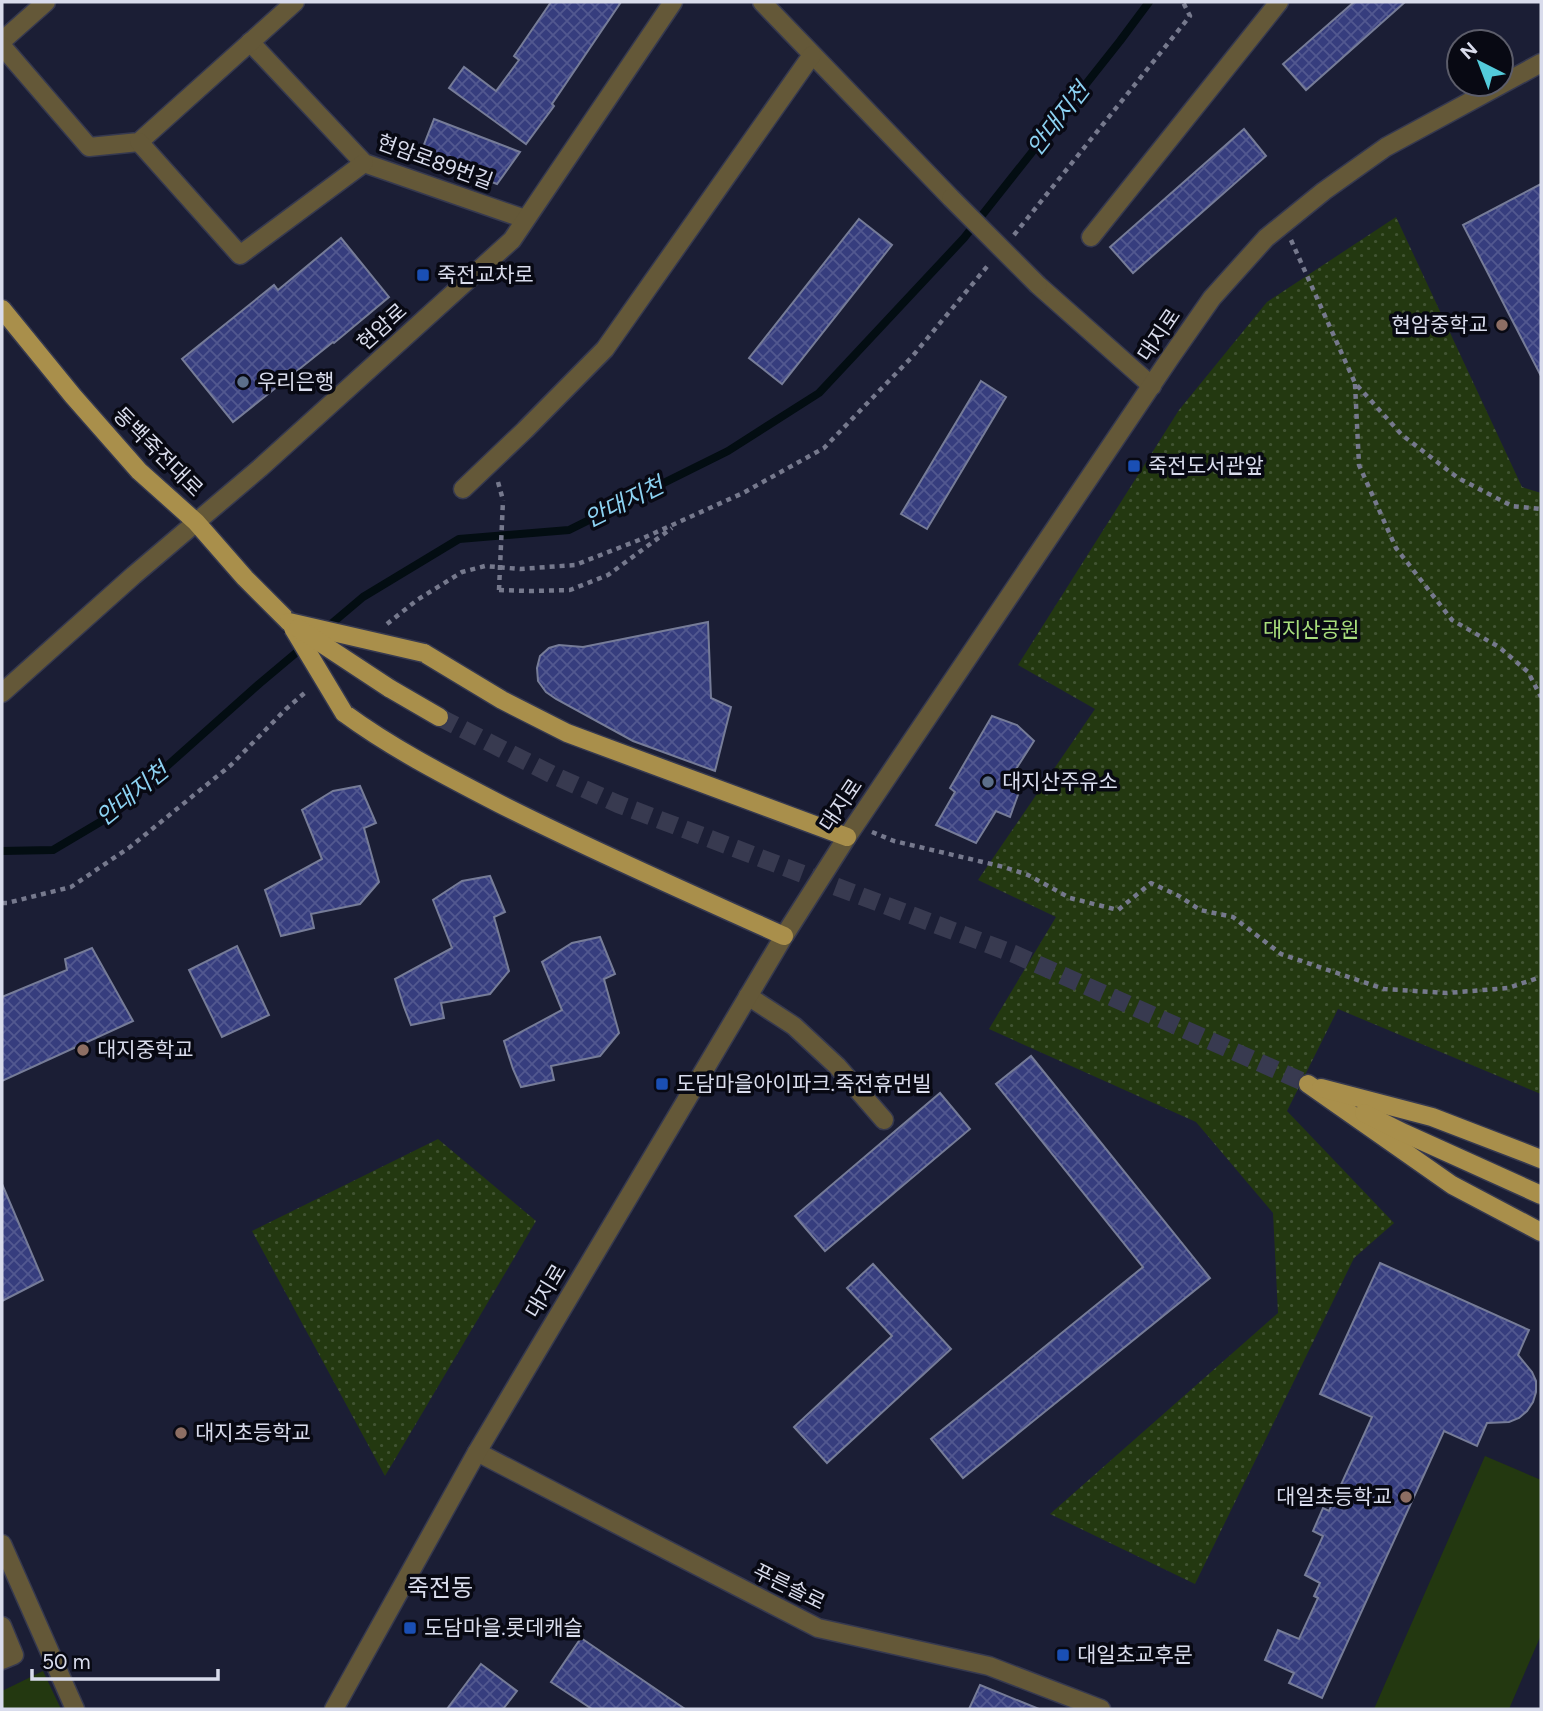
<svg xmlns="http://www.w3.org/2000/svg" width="1543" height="1711" font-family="Figtree,'Noto Sans KR',sans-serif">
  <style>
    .park { fill: url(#park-dots) }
    .pitch { fill: #233810 }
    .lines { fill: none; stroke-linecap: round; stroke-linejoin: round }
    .stream { stroke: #030d12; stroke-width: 8 }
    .building { fill: url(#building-cross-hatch); stroke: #767c98; stroke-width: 2 }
    .major-tunnel { stroke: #383a50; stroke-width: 18; stroke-dasharray: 18 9; stroke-linecap: butt }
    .minor-casing { stroke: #36394f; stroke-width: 21 }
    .major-casing { stroke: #36394f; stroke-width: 21 }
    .path { stroke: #76798d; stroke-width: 4.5; stroke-dasharray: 5 5; stroke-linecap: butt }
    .minor { stroke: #645838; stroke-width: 18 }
    .major { stroke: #a98f4b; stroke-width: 18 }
    .minor-bridge-casing { stroke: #36394f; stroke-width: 21; stroke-linecap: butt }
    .major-bridge-casing { stroke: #36394f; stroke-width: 21; stroke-linecap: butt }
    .path-bridge { stroke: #76798d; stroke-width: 4.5; stroke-dasharray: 5 5; stroke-linecap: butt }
    .minor-bridge { stroke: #645838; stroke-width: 18 }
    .major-bridge { stroke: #a98f4b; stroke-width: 18 }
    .transit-dot { fill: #1a4fb4; stroke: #080913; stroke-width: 2.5 }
    .education-dot { fill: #8d6e63; stroke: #080913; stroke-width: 2.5 }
    .service-dot { fill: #5c6f8a; stroke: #080913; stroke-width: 2.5 }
    .labels { text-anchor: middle; stroke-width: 7; stroke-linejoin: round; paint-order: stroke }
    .street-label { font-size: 21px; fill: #d9dcec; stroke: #080913 }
    .poi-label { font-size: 21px; fill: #d9dcec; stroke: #080913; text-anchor: start }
    .park-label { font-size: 21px; fill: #a9df7d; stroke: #080913 }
    .water-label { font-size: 23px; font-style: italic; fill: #8cd2f2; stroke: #080913 }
    .quarter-label { font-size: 24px; fill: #d9dcec; stroke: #080913 }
  </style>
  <defs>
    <pattern id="park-dots" width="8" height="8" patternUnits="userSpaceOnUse" patternTransform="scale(1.75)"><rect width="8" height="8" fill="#233810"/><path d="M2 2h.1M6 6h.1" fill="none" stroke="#425433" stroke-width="1.8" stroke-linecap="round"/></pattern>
    <pattern id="building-cross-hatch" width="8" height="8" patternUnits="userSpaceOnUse" patternTransform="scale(1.75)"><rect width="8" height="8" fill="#363d7e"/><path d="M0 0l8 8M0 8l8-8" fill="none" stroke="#525890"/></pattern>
  </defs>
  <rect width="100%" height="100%" fill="#1b1e35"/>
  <g class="park">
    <polygon points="1396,217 1522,487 1541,493 1541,1094 1338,1009 1287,1111 1394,1223 1354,1258 1195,1584 1050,1514 1278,1313 1273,1213 1196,1122 989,1029 1056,917 978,880 1095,709 1018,665 1179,410 1267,302"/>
    <polygon points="438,1139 536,1221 385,1476 252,1231"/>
  </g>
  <g class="pitch">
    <polygon points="1485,1456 1541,1480 1541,1635 1509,1709 1374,1709"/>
    <polygon points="43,1671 61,1709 2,1709 2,1691"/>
  </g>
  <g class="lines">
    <g class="stream">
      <polyline points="324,630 363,597 459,539 569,530 728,451 819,393 964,238 1120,41 1149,2"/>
      <polyline points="2,851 53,850 112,815 259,684 303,647"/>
    </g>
  </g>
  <g class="building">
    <polygon points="551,2 621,2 552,104 554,106 526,144 449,88 464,67 496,91 519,60 514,56"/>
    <polygon points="1354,2 1405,2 1306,90 1283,64"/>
    <polygon points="434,119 520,152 497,184 420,155"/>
    <polygon points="1244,129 1266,156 1133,273 1110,247"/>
    <polygon points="1541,184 1541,376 1463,225"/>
    <polygon points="859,219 892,245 782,384 749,358"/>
    <polygon points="341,238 389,297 334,343 333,342 233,422 182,359 274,285 278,290"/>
    <polygon points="981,381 1006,397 927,529 901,514"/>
    <polygon points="708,622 711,698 731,707 715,771 633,741 556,699 546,692 538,681 537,668 540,656 549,648 559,645 583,647"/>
    <polygon points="992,716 1017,725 1034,741 1016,769 1025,775 1010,817 996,811 976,843 936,825 955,792 950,788"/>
    <polygon points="360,786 376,823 364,828 379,882 360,904 311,914 314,928 281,936 265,890 322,859 302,810 333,791"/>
    <polygon points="490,876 505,912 494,917 509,971 490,994 441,1003 444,1018 411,1025 404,1007 395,979 452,948 433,900 462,881"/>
    <polygon points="600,937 615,974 604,979 619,1033 600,1056 551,1066 554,1080 521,1087 513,1069 504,1041 562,1010 542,962 572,943"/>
    <polygon points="237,946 269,1015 222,1037 189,970"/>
    <polygon points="92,948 133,1021 2,1081 2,997 67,970 65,959"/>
    <polygon points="1031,1056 1210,1278 963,1478 931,1439 1143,1267 996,1084"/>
    <polygon points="940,1093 970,1129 825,1251 795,1216"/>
    <polygon points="2,1184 43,1280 2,1301"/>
    <polygon points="1380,1263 1529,1330 1518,1355 1532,1372 1536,1381 1536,1392 1533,1402 1527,1411 1519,1418 1509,1422 1487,1423 1477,1446 1444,1431 1322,1698 1289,1683 1294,1673 1265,1660 1278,1630 1299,1639 1318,1598 1314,1596 1320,1583 1305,1575 1323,1536 1313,1531 1323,1508 1329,1511 1372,1417 1320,1394"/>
    <polygon points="873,1264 951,1349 827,1463 794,1427 892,1336 847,1288"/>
    <polygon points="581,1638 685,1709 592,1709 551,1682"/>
    <polygon points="481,1664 517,1691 503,1709 447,1709"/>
    <polygon points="980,1685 1039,1709 969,1709"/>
  </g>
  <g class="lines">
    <polyline class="major-tunnel" points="439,717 553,775 618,804 1014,954 1308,1084"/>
    <g class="minor-casing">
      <g id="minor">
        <polyline points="762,2 951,198"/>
        <polyline points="2,41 46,2"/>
        <polyline points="250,42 364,163 525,219"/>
        <polyline points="2,46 89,147 139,142 295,2"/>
        <polyline points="139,142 240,255 364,163"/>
        <polyline points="1091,237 1279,2"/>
        <polyline points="1038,285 1152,386"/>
        <polyline points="463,489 525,430 605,349 812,55"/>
        <polyline points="2,693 134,575 260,468 512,240 673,2"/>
        <polyline points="748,996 794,1026 837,1066 884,1120"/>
        <polyline points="477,1452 818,1628 989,1666 1101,1709"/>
        <polyline points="2,1544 75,1709"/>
        <polyline points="2,1626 14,1655 2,1660"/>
        <polyline points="334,1709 477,1452 784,936 847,837 1170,358 1212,298 1266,238 1324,191 1386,147 1541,63"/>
      </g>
    </g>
    <g class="major-casing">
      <g id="major">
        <polyline points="2,309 73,396 139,471 196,522 245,578 289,622"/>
        <polyline points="424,653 502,700 567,733 847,837"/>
        <polyline points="389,688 439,717"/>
        <path d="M344,713C393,749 446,776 500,804C593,851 689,893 784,936"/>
        <polyline points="1308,1084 1452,1185 1541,1232"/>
        <polyline points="1321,1088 1432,1117 1541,1159"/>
        <polyline points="1364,1113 1404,1133 1541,1195"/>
      </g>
    </g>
    <g class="path">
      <polyline points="1014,235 1190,16 1183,2"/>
      <polyline points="1291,240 1355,383 1402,435 1458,478 1512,506 1541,509"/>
      <polyline points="1355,384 1359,465 1396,548 1452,620 1499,647 1528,672 1541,697"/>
      <polyline points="498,482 503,500"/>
      <polyline points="499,590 529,591 570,590 608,575 672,528"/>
      <polyline points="387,624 417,600 462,572 485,566 520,569 575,565 639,540 743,493 824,448 911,358 990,263"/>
      <polyline points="872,832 894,841 1004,867 1028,875 1070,898 1118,910 1151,883 1179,896 1200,910 1233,917 1281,954 1384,989 1447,993 1508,988 1541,977"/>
      <polyline points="2,903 7,903 71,887 130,847 231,765 286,709 308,690"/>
    </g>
    <use href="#minor" class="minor"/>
    <use href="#major" class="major"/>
    <g class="minor-bridge-casing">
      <polyline id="minor-bridge" points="951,198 1038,285"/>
    </g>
    <g class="major-bridge-casing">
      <g id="major-bridge">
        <polyline points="289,622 424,653"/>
        <polyline points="293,628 344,713"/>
        <polyline points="298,628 389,688"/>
      </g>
    </g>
    <polyline class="path-bridge" points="499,590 503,500"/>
    <use href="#minor-bridge" class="minor-bridge"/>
    <use href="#major-bridge" class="major-bridge"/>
  </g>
  <g class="transit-dot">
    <rect x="416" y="268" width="14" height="14" rx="3.5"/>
    <rect x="1127" y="459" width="14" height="14" rx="3.5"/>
    <rect x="655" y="1077" width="14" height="14" rx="3.5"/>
    <rect x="403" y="1621" width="14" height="14" rx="3.5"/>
    <rect x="1056" y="1648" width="14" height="14" rx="3.5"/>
  </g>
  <g class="education-dot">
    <circle cx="1502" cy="325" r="7"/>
    <circle cx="83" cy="1050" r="7"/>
    <circle cx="181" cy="1433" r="7"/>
    <circle cx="1406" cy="1497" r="7"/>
  </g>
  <g class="service-dot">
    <circle cx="243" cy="382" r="7"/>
    <circle cx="988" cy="782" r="7"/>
  </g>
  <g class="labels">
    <g class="street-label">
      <text transform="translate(435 162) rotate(20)" y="7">현암로89번길</text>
      <text transform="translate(382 327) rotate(-42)" y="7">현암로</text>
      <text transform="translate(1159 335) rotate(-56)" y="7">대지로</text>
      <text transform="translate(158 452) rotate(45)" y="7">동백죽전대로</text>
      <text transform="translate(841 805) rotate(-56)" y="7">대지로</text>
      <text transform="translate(546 1291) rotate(-59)" y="7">대지로</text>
      <text transform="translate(789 1587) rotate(26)" y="7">푸른솔로</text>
    </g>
    <g class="poi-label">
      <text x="437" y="282">죽전교차로</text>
      <text x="1488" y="332" text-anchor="end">현암중학교</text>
      <text x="257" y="389">우리은행</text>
      <text x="1148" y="473">죽전도서관앞</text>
      <text x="1002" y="789">대지산주유소</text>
      <text x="97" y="1057">대지중학교</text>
      <text x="676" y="1091">도담마을아이파크.죽전휴먼빌</text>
      <text x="195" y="1440">대지초등학교</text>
      <text x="1392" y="1504" text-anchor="end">대일초등학교</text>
      <text x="424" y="1635">도담마을.롯데캐슬</text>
      <text x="1077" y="1662">대일초교후문</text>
    </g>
    <g class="park-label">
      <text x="1311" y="637">대지산공원</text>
    </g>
    <g class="water-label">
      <text transform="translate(1058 119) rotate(-52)" y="8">안대지천</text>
      <text transform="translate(624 502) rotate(-26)" y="8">안대지천</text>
      <text transform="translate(132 794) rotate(-39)" y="8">안대지천</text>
    </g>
    <g class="quarter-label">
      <text x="440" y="1596">죽전동</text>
    </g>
  </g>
  <rect width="1543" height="1711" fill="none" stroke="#d9dcec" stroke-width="7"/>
  <g transform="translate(1480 63) rotate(318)"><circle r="33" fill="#080913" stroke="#5c5d6a" stroke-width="2"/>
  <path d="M0-5L12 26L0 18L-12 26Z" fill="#53cbdb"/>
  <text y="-10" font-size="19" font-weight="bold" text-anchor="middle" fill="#d9dcec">N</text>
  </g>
  <path d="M32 1669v10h186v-10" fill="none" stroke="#d9dcec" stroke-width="3.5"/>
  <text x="42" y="1669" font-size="21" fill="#d9dcec" stroke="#080913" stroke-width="5" paint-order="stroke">50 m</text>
</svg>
